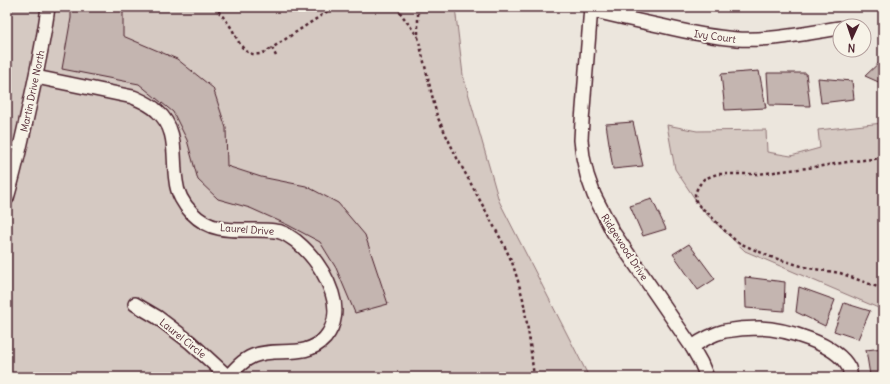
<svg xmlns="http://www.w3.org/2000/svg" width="890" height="384" font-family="Delius,sans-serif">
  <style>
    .green { fill: #d5c9c2; stroke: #907476 }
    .building { fill: #c4b5b0; stroke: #4a1f2b }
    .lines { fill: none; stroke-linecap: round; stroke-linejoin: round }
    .minor-casing { stroke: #4a1f2b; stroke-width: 16 }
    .path { stroke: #4a1f2b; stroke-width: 2.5; stroke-dasharray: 3 3; stroke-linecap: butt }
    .minor { stroke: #f7f3e8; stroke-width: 13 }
    .labels { text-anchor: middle; stroke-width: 4; stroke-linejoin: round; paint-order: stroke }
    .street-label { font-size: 10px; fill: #4a1f2b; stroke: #f7f3e8 }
  </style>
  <rect width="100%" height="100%" fill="#ece6dd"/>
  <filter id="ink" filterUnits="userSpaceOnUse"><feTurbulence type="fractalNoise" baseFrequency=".025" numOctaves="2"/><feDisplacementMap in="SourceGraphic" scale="8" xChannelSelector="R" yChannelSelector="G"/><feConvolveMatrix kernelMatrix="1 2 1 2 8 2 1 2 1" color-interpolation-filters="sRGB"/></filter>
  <g filter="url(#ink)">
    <g class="green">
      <polygon points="7,7 455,7 463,75 499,201 589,377 7,377"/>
      <polygon points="883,123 883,310 745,251 703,211 675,169 667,125 697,131 766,130 767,152 791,156 820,148 818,130"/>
    </g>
    <g class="building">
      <polygon points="71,7 123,7 123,36 177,59 213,88 226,128 227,166 261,177 306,186 338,203 365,235 388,304 355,313 336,268 320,242 288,225 250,208 218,199 198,180 187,140 173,112 139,84 62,69 71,18"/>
      <polygon points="883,59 883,84 865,76"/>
      <polygon points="759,71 766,108 725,110 721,74"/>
      <polygon points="767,73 806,73 810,106 769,105"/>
      <polygon points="818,78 852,81 854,99 821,103"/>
      <polygon points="633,122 643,166 613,169 606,124"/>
      <polygon points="652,199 666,229 643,236 630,206"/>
      <polygon points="689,244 715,279 698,290 673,254"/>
      <polygon points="745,277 785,282 784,311 746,308"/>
      <polygon points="799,287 835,300 825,326 796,312"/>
      <polygon points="844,303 870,311 858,339 834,331"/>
      <polygon points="883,348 883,373 870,375 866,350"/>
    </g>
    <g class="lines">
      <g class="minor-casing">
        <g id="minor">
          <polyline points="591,7 582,121 581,140 583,157 587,175 594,195 613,232 692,347 701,363 707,377"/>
          <path d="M591,10C615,16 638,21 662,26C687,32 712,37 737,39C771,41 807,33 840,28"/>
          <path d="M36,77L133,97C142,101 150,104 157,111C179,130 172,156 176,181C177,193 184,205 192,213C216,238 246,227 275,231C283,231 290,237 296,241C313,255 325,272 332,293C337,308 336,325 325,338C305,360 277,346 253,356C243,360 235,369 228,377"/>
          <path d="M7,198C16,167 23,135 30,103C37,71 44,39 48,7"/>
          <polyline points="135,304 157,317 190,342 228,377"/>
          <path d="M692,347C702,340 713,334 725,331C736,329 748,328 759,328C785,329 836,343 849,368C850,371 850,374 851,377"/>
        </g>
      </g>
      <g class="path">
        <path d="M214,7C221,14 227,21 232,29C238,41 244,57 260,54C264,53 268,50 272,48"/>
        <polyline points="396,7 418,37"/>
        <polyline points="418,7 418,37 437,116 457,158 503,243 512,262 518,281 523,299 529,336 534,377"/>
        <polyline points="276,56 272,48 334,7"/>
        <polyline points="883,158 854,161 815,167 758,174 717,174 704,179 700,184 697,189 695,194 696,201 700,207 707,212 722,228 737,242 771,257 808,268 840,273 883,289"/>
      </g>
      <use href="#minor" class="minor"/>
    </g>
  </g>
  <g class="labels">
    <g class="street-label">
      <text transform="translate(715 36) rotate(8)" y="4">Ivy Court</text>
      <text transform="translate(32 91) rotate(-78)" y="4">Martin Drive North</text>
      <text transform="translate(247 229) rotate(4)" y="4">Laurel Drive</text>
      <text transform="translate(625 247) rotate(57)" y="4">Ridgewood Drive</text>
      <text transform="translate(183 338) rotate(39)" y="4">Laurel Circle</text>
    </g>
  </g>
  <rect width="890" height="384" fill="none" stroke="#f7f3e8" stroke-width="24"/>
  <rect x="12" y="12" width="866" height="360" fill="none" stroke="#4a1f2b" stroke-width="1.5" filter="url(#ink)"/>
  <g transform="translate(852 38) rotate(183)"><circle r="19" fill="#f7f3e8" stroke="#b29e9c"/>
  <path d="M0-3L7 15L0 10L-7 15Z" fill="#4a1f2b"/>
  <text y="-6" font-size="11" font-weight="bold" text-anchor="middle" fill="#4a1f2b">N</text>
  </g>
</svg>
